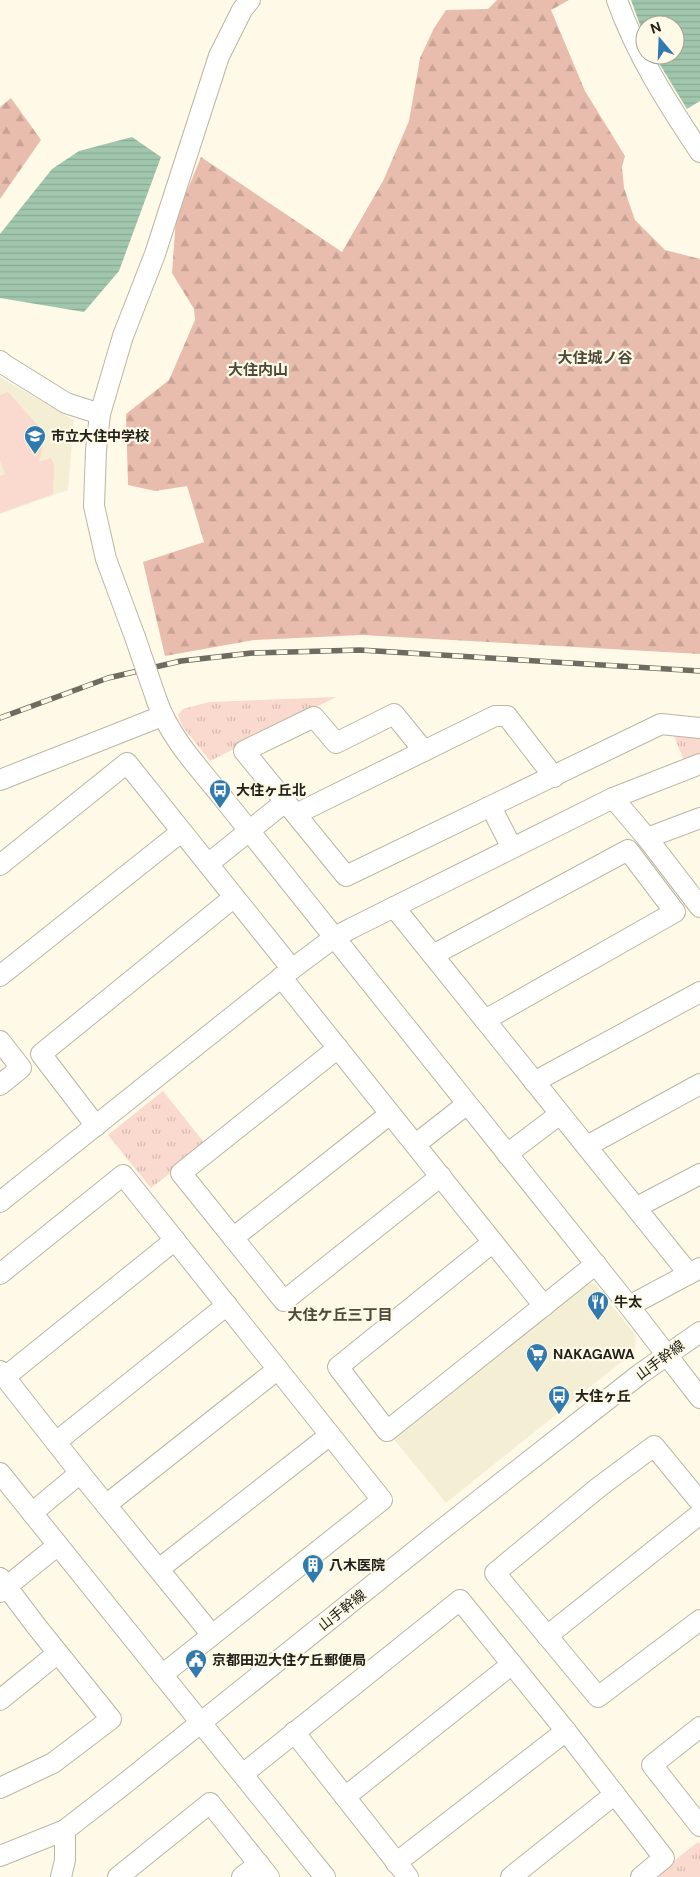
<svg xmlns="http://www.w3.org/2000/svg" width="700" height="1877" font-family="'DM Sans','Noto Sans JP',sans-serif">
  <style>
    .built { fill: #f4efd4 }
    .grass { fill: #fad9ce }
    .forest { fill: url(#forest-firs) }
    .park { fill: url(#park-tufts) }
    .water { fill: url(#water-rules) }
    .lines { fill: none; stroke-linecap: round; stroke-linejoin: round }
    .minor-casing { stroke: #bab6a4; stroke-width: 22 }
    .minor { stroke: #fff; stroke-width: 20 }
    .rail-casing { stroke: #6e6c61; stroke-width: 5.5 }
    .rail { stroke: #fefae7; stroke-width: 4; stroke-dasharray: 11; stroke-linecap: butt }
    .minor-bridge-casing { stroke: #bab6a4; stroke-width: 22; stroke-linecap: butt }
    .minor-bridge { stroke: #fff; stroke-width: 20 }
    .labels { text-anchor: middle; stroke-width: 4.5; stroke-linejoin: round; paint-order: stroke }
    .poi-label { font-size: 14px; font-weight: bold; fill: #22211a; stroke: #fefae7; text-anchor: start }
    .street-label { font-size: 14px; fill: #22211a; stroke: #fefae7 }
    .neighbourhood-label { font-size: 15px; font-weight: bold; fill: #4e4a3a; stroke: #fefae7 }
  </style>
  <defs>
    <pattern id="forest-firs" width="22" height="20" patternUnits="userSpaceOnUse" patternTransform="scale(1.25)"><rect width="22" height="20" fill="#e9bdae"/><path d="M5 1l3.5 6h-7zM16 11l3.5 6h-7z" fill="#c8a295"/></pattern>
    <pattern id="park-tufts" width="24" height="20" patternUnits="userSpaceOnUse" patternTransform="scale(1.25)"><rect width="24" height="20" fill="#fad9ce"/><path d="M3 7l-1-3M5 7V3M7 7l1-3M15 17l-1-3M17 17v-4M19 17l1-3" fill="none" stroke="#d6bab0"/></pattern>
    <pattern id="water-rules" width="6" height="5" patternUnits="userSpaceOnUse" patternTransform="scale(1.25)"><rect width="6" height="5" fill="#a0c7ad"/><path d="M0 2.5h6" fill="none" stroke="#8aab94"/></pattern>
  </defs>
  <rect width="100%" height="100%" fill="#fefae7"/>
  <g class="built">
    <polygon points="0,377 74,420 68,490 0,514"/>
    <polygon points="586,1283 595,1284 636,1336 635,1351 446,1503 392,1437"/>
  </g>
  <polygon class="grass" points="8,392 41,429 43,445 39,462 51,458 54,465 53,494 0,513 0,476 5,474 0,461 0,395"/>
  <g class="forest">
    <polygon points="497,0 569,0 551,10 585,91 625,156 622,167 624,188 635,220 665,250 700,259 700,654 362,635 254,640 165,656 143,562 204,542 187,486 155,491 128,485 126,414 169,380 195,320 194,309 172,273 176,218 201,157 342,252 383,181 409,121 420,58 434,28 446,10 488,9"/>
    <polygon points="11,98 41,140 0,199 0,107"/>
  </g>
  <g class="park">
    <polygon points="336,697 210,761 182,726 178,715 183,709 209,702"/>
    <polygon points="673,733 700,735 700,754 684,761"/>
    <polygon points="163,1091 206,1145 151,1188 108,1135"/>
    <polygon points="698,1842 700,1844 700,1877 654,1877"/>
  </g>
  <g class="water">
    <polygon points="631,0 700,0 700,101 687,109 654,55 675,55 675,25 645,25 645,39"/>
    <polygon points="132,137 161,157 119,271 84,312 0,298 0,234 52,169 79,151"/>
  </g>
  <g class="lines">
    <g class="minor-casing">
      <g id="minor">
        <path d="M617,0C636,54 668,104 700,152"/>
        <polyline points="0,361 5,365 66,403 100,414"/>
        <polyline points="135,637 106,559 94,506 96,450 100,414 123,336 155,254 219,56 242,10 250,0"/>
        <path d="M157,701C170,738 199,768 223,798L629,1306L700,1398"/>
        <polyline points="424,751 394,714 336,743 314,717 244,751 346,876 661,724 700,728"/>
        <polyline points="0,780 162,716"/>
        <polyline points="613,798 647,838 700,907"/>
        <polyline points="491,807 512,848"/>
        <polyline points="296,814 495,716 507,716 554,777"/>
        <polyline points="647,838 700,818"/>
        <polyline points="208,864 285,802"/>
        <polyline points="0,865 127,763 292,969"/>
        <polyline points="394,907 689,1274"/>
        <polyline points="433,955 628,850 675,912 485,1020"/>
        <polyline points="0,976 181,832"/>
        <polyline points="281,977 544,1306"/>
        <polyline points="0,1041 21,1068 0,1085"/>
        <polyline points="338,1048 181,1173 284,1301 441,1176"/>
        <polyline points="534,1082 700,992"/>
        <polyline points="96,1126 41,1054 233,898"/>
        <polyline points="416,1144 467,1104"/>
        <polyline points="587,1146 700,1084"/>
        <polyline points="507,1154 560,1114"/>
        <polyline points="0,1202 292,969 335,937 352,928 613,798 700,764"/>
        <polyline points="637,1207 700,1174"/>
        <polyline points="233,1238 390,1114"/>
        <polyline points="493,1242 338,1367 387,1431 596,1264"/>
        <polyline points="0,1274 123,1175 382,1500 162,1675"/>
        <polyline points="629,1306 700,1268"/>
        <polyline points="0,1371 80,1473 212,1635"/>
        <polyline points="5,1377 175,1240"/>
        <polyline points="56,1442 227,1305"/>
        <polyline points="0,1473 325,1877"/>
        <polyline points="700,1502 654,1446 599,1487 495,1573 598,1697 700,1620"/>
        <polyline points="106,1505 278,1369"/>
        <polyline points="32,1513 80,1473"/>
        <polyline points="159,1569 330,1435"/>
        <polyline points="0,1578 37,1627 111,1719 53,1763 0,1788"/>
        <polyline points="0,1592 58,1545"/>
        <polyline points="547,1636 700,1514"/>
        <polyline points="0,1700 58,1653"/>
        <polyline points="700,1727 652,1765 700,1826"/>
        <polyline points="294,1732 408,1877"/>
        <polyline points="243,1774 460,1600 566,1731 664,1858 641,1877"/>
        <polyline points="345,1797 512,1664"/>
        <polyline points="0,1856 65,1830 123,1785 440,1531 640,1374 700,1332"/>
        <polyline points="396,1863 566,1731"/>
        <polyline points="61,1877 65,1860 65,1830"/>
        <polyline points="118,1877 210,1803 269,1877"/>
        <polyline points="242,1877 259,1864"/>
        <polyline points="511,1877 615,1794"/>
      </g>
    </g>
    <use href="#minor" class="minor"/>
    <g class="rail-casing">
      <polyline id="rail" points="0,718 108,678 181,661 252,653 360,650 700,671"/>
    </g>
    <use href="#rail" class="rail"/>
    <g class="minor-bridge-casing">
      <polyline id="minor-bridge" points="135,637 157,701"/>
    </g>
    <use href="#minor-bridge" class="minor-bridge"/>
  </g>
  <defs>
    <g id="school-pin" transform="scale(1.125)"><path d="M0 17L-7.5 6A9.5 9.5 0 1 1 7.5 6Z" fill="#317aae" stroke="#fefae7"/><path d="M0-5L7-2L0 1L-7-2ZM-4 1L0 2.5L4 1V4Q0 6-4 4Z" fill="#fff"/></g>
    <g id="bus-pin" transform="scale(1.125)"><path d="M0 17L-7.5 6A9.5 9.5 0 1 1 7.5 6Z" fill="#317aae" stroke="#fefae7"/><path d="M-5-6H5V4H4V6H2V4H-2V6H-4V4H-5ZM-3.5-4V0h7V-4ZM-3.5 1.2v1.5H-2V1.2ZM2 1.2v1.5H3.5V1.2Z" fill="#fff"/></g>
    <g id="restaurant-pin" transform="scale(1.125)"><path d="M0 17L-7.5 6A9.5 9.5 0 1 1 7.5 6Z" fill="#317aae" stroke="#fefae7"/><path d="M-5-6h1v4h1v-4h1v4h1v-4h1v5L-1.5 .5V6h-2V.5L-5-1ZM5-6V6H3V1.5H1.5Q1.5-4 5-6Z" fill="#fff"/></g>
    <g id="supermarket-pin" transform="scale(1.125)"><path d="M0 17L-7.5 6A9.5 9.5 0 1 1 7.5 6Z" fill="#317aae" stroke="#fefae7"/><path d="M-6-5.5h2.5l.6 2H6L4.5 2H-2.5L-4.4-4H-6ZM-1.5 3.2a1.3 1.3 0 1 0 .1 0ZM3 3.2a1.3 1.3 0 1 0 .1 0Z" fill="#fff"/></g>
    <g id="building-pin" transform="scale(1.125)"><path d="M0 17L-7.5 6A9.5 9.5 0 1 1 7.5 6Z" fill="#317aae" stroke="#fefae7"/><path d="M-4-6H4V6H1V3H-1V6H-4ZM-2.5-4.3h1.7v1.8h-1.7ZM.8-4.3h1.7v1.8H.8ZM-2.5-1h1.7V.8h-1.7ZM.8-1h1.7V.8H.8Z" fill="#fff"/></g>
    <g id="civic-pin" transform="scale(1.125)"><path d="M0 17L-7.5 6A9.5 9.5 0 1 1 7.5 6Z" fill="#317aae" stroke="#fefae7"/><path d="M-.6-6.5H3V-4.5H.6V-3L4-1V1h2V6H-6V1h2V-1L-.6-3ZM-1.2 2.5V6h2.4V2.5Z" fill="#fff"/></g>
  </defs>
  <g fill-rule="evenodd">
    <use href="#school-pin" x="35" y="436"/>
    <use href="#bus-pin" x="220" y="790"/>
    <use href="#restaurant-pin" x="598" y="1302"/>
    <use href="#supermarket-pin" x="537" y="1354"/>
    <use href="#bus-pin" x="559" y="1396"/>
    <use href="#building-pin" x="313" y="1565"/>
    <use href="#civic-pin" x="196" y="1660"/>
  </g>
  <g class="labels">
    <g class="poi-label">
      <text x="51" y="441">市立大住中学校</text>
      <text x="236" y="795">大住ヶ丘北</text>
      <text x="614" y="1307">牛太</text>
      <text x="553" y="1359">NAKAGAWA</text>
      <text x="575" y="1401">大住ヶ丘</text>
      <text x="329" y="1570">八木医院</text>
      <text x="212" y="1665">京都田辺大住ケ丘郵便局</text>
    </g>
    <g class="street-label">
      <text transform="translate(660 1360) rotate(-36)" y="5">山手幹線</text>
      <text transform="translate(342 1610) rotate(-38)" y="5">山手幹線</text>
    </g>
    <g class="neighbourhood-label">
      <text x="595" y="363">大住城ノ谷</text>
      <text x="258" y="375">大住内山</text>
      <text x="340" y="1320">大住ケ丘三丁目</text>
    </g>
  </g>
  <g transform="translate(660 40) rotate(341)"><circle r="24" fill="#fefae7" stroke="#a6a395"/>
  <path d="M0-4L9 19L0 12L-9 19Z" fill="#317aae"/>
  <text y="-8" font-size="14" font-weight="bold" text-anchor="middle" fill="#22211a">N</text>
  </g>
</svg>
